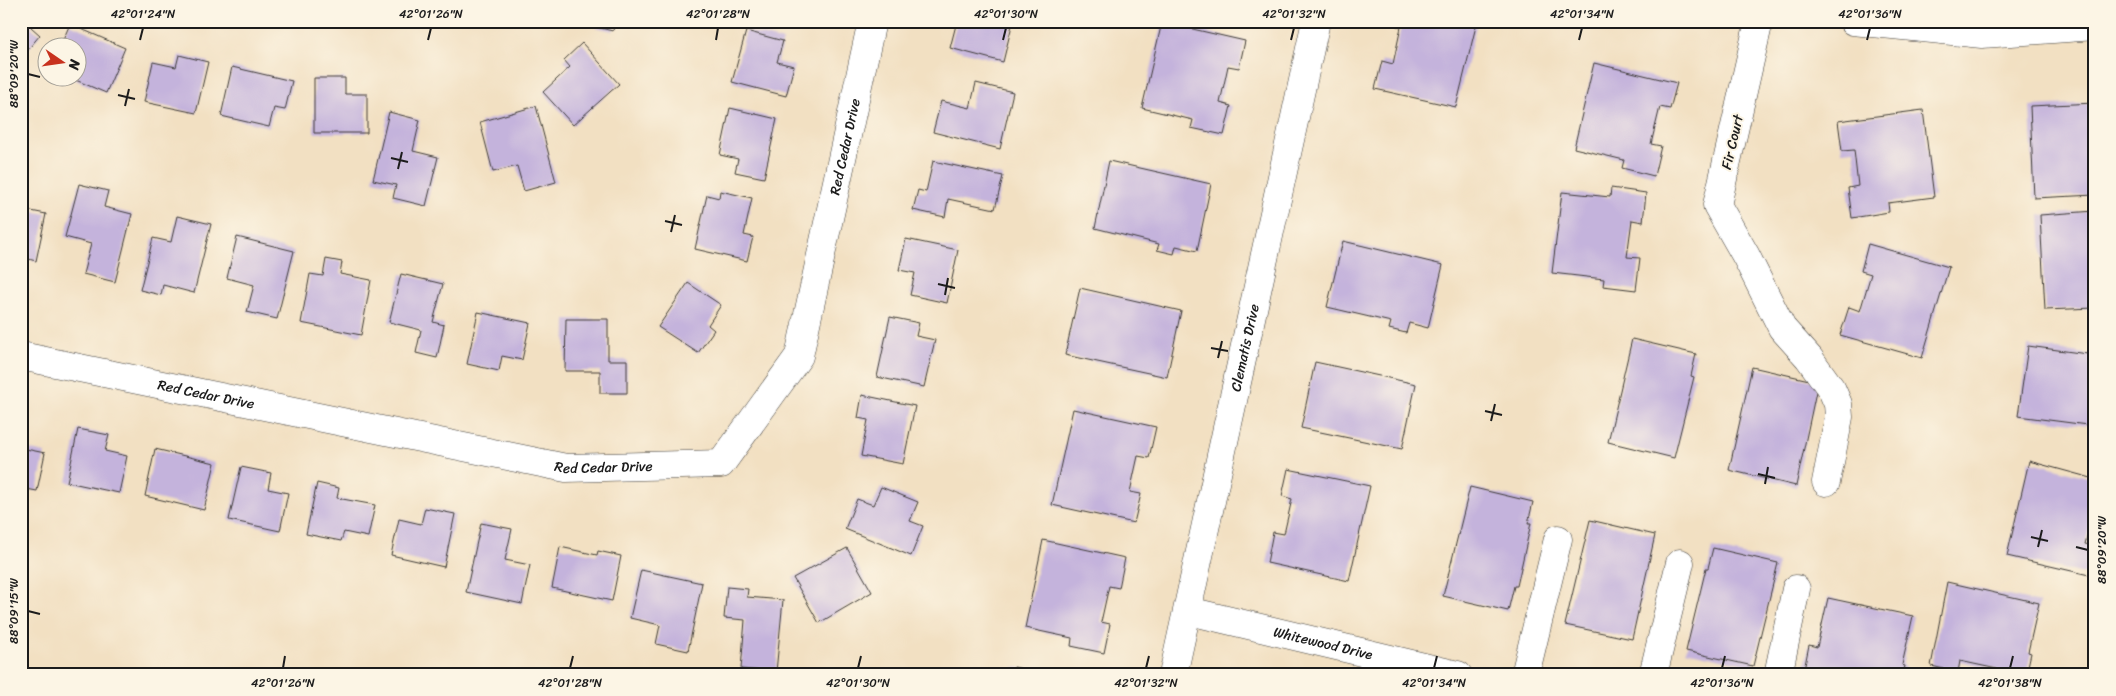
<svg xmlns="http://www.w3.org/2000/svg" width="2116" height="696" font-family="Sriracha,sans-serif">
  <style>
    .building { fill: #c4b3dc }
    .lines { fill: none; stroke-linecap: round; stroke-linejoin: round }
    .minor-casing { stroke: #3c3935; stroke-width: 29 }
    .minor { stroke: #fff; stroke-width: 28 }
    .ticks { fill: none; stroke: #1c1c1c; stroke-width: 2 }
    .labels { text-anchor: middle; stroke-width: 4; stroke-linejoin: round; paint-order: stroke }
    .street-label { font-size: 14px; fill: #1c1c1c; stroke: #fcf5e5 }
    .neatline { fill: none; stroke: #1c1c1c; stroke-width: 2 }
    .ticks-label { font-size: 12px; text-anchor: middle; fill: #1c1c1c }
  </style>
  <rect width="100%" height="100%" fill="#fcf5e5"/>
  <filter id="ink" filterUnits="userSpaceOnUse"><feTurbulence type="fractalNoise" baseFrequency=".02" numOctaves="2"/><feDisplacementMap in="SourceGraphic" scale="10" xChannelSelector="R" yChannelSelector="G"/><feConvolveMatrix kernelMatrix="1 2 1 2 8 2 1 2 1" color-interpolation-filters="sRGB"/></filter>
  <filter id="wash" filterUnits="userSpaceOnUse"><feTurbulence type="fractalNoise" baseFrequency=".0096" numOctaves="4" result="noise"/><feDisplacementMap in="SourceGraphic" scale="20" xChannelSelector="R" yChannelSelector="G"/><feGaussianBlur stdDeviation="1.12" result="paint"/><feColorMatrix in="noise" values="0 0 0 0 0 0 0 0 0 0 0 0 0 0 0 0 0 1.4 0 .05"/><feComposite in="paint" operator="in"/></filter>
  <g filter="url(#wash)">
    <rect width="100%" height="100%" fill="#f2e0c2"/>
    <g id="blocks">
      <g class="building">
        <polygon points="21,21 35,21 31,27 40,35 21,58"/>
        <polygon points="570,21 615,21 613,31"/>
        <polygon points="957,21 972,23 973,21 1013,21 1003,62 950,48"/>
        <polygon points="1390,21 1477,22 1456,107 1375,89 1382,61 1393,64 1401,27 1390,24"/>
        <polygon points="1162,22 1245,41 1239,68 1228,66 1220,103 1231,106 1224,135 1191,128 1193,120 1142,108"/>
        <polygon points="70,24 125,48 106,93 71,78 78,78 78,48 60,47"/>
        <polygon points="746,31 783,41 777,62 794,66 786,96 732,82"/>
        <polygon points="582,43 619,84 573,125 543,92 570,67 564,60"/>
        <polygon points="179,55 208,62 196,113 144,102 153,62 176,67"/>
        <polygon points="1594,63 1677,83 1670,109 1660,107 1651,144 1661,146 1654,176 1622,168 1624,160 1574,148"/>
        <polygon points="232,67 292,81 285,110 274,108 269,127 221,116"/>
        <polygon points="314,78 345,78 345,94 367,94 367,133 314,133"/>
        <polygon points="976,83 1013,92 1000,149 933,132 941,101 970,108"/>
        <polygon points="2095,103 2095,195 2034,198 2030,106"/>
        <polygon points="536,106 556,182 524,191 517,166 493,172 480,122"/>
        <polygon points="730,108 777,119 764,178 735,172 738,159 720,155"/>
        <polygon points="1923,110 1934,197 1888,203 1889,212 1852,218 1848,188 1858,186 1854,150 1842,151 1838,121"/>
        <polygon points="389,112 420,120 413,151 438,157 426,206 393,198 396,185 373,180"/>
        <polygon points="933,161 1003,176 995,209 948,199 945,217 913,210 918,190 926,192"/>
        <polygon points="1109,161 1211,184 1197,251 1176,246 1174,254 1157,250 1159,244 1095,228"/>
        <polygon points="79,184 108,191 104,207 132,214 115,282 83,274 91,244 65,237"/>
        <polygon points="1611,188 1646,193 1643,222 1632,220 1627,257 1640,258 1636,290 1603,286 1604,279 1552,273 1562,192 1610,197"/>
        <polygon points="720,191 752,198 744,235 753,237 747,261 695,249 707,195 719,198"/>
        <polygon points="21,209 46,214 36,261 21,257"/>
        <polygon points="2095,211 2095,308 2045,310 2040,215"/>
        <polygon points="177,216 211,224 194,293 163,285 161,295 140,290 153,238 171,242"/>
        <polygon points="237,237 294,251 277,319 247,312 254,285 227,278"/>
        <polygon points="906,239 958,250 947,303 910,295 915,273 899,270"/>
        <polygon points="1343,241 1443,265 1428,328 1409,323 1406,333 1389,329 1391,322 1327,307"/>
        <polygon points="1868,244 1949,267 1922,358 1840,335 1849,307 1860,311 1871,274 1861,271"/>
        <polygon points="326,259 342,262 340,274 371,280 361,335 301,323 310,274 323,276"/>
        <polygon points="401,274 443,284 433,322 444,325 437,358 416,353 421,330 389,322"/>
        <polygon points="688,283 721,305 708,325 714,330 698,353 658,327"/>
        <polygon points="1080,288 1181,311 1167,377 1065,355"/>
        <polygon points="478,312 530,323 522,360 502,356 499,371 467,364"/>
        <polygon points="890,317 919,323 916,336 935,340 924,387 877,377"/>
        <polygon points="566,319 608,319 608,360 627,360 627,393 600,393 600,371 565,371"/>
        <polygon points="1632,339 1696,354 1691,376 1694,377 1674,458 1608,442"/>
        <polygon points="2028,346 2095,355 2095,426 2018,416"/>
        <polygon points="1315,362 1416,384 1402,449 1301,428"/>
        <polygon points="1752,367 1818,382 1796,486 1729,470"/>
        <polygon points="862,395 915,406 903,464 861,456 868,420 858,418"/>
        <polygon points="1073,409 1156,427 1149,458 1138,456 1130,492 1141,494 1134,523 1052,505"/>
        <polygon points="78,429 109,435 105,451 127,456 119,493 67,482"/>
        <polygon points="21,448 45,453 37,491 21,488"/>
        <polygon points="155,449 215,463 204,510 145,496"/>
        <polygon points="2029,461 2095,479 2095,507 2085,544 2095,546 2089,575 2007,556"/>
        <polygon points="241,467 271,473 268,489 288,493 280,531 229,520"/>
        <polygon points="1288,469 1370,486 1349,581 1267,563 1273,532 1284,534 1292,499 1282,496"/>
        <polygon points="317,483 339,488 337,498 375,505 368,537 344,532 341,541 306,534"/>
        <polygon points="881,487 918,502 910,521 923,526 911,556 845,529 857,499 873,505"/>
        <polygon points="1470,487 1533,502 1528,523 1531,523 1517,586 1514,586 1508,611 1443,596"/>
        <polygon points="425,508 455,514 444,567 391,555 399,519 421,524"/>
        <polygon points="1590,520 1655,535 1632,639 1565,625"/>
        <polygon points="481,523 512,529 505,560 530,565 522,604 466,592"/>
        <polygon points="1043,540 1125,558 1119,588 1109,586 1101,622 1110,624 1104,653 1071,646 1072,638 1025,628"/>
        <polygon points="560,547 597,555 598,551 621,556 612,601 552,588"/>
        <polygon points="847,548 872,592 819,623 793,578"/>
        <polygon points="1713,548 1778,563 1753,666 1686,651 1706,568 1708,568"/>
        <polygon points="641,570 702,583 688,651 656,644 660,625 630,618"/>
        <polygon points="1947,582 2039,603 2028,652 2031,653 2026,675 1995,675 1997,669 1960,661 1958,672 1931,666"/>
        <polygon points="727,587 748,589 747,597 783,600 776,672 741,669 745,620 724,618"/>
        <polygon points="1828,598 1913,616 1902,665 1905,666 1903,675 1803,675 1809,645 1817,647"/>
        <polygon points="1014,667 1045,674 1045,675 1012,675"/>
        <polygon points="1062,670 1080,674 1080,675 1061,675"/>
      </g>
    </g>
  </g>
  <g filter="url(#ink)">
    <use href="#blocks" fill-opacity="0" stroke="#3c3935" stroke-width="1"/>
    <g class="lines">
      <g class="minor-casing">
        <g id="minor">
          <polyline points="1759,21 1717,205 1746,256 1782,328 1809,358 1832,390 1838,404 1839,417 1826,482"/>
          <polyline points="1853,21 1982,34 2095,26"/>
          <path id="s1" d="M21,356L566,468L721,464L799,356L872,21"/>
          <path id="s2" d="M1189,611L1458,675"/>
          <path id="s3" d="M1173,675L1316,21"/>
          <polyline points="1525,675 1558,539"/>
          <polyline points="1653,675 1680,563"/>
          <polyline points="1778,675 1796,589"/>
        </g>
      </g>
      <use href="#minor" class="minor"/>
    </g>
  </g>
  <path class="ticks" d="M140,40L143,28M428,40L431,28M716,40L718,28M1003,40L1006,28M1291,40L1294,28M1579,40L1582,28M1867,40L1870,28M28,74L40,77M118,95L135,99M125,106L129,89M391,158L408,162M398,169L402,152M665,221L682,225M671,232L675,215M938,284L955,288M945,295L948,278M1211,348L1228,351M1218,358L1222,341M1485,411L1502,415M1491,421L1495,404M1758,474L1775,478M1765,484L1768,467M2031,537L2048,541M2038,547L2042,530M2076,547L2088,550M28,611L40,614M283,668L285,656M570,668L573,656M858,668L861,656M1146,668L1149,656M1434,668L1437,656M1722,668L1725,656M2010,668L2013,656"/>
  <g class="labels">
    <g class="street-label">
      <text transform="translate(1732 142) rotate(-77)" y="5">Fir Court</text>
      <text dy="5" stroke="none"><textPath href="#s1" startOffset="1059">Red Cedar Drive</textPath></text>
      <text dy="5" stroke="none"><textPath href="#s3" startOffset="335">Clematis Drive</textPath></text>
      <text dy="5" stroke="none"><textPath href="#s1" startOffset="189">Red Cedar Drive</textPath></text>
      <text dy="5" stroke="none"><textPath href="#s1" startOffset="594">Red Cedar Drive</textPath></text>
      <text dy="5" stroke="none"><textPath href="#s2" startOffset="138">Whitewood Drive</textPath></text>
    </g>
  </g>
  <rect width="2116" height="696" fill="none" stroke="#fcf5e5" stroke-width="55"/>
  <g transform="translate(62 62) rotate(103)"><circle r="24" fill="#fcf5e5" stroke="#a29e95"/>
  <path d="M0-4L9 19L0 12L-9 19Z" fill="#c8321e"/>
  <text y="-8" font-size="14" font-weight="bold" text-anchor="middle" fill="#1c1c1c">N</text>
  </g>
  <rect x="28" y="28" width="2060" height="640" class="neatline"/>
  <g class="ticks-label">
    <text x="143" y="18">42°01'24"N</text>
    <text x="431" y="18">42°01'26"N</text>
    <text x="718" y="18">42°01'28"N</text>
    <text x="1006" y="18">42°01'30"N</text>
    <text x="1294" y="18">42°01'32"N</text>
    <text x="1582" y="18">42°01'34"N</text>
    <text x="1870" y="18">42°01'36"N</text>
    <text transform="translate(14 74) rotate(-90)" y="4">88°09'20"W</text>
    <text transform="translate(2102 550) rotate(-90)" y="4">88°09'20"W</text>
    <text transform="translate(14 611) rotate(-90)" y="4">88°09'15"W</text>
    <text x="283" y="687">42°01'26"N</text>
    <text x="570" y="687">42°01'28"N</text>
    <text x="858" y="687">42°01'30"N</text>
    <text x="1146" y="687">42°01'32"N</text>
    <text x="1434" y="687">42°01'34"N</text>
    <text x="1722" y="687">42°01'36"N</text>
    <text x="2010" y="687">42°01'38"N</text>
  </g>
</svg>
